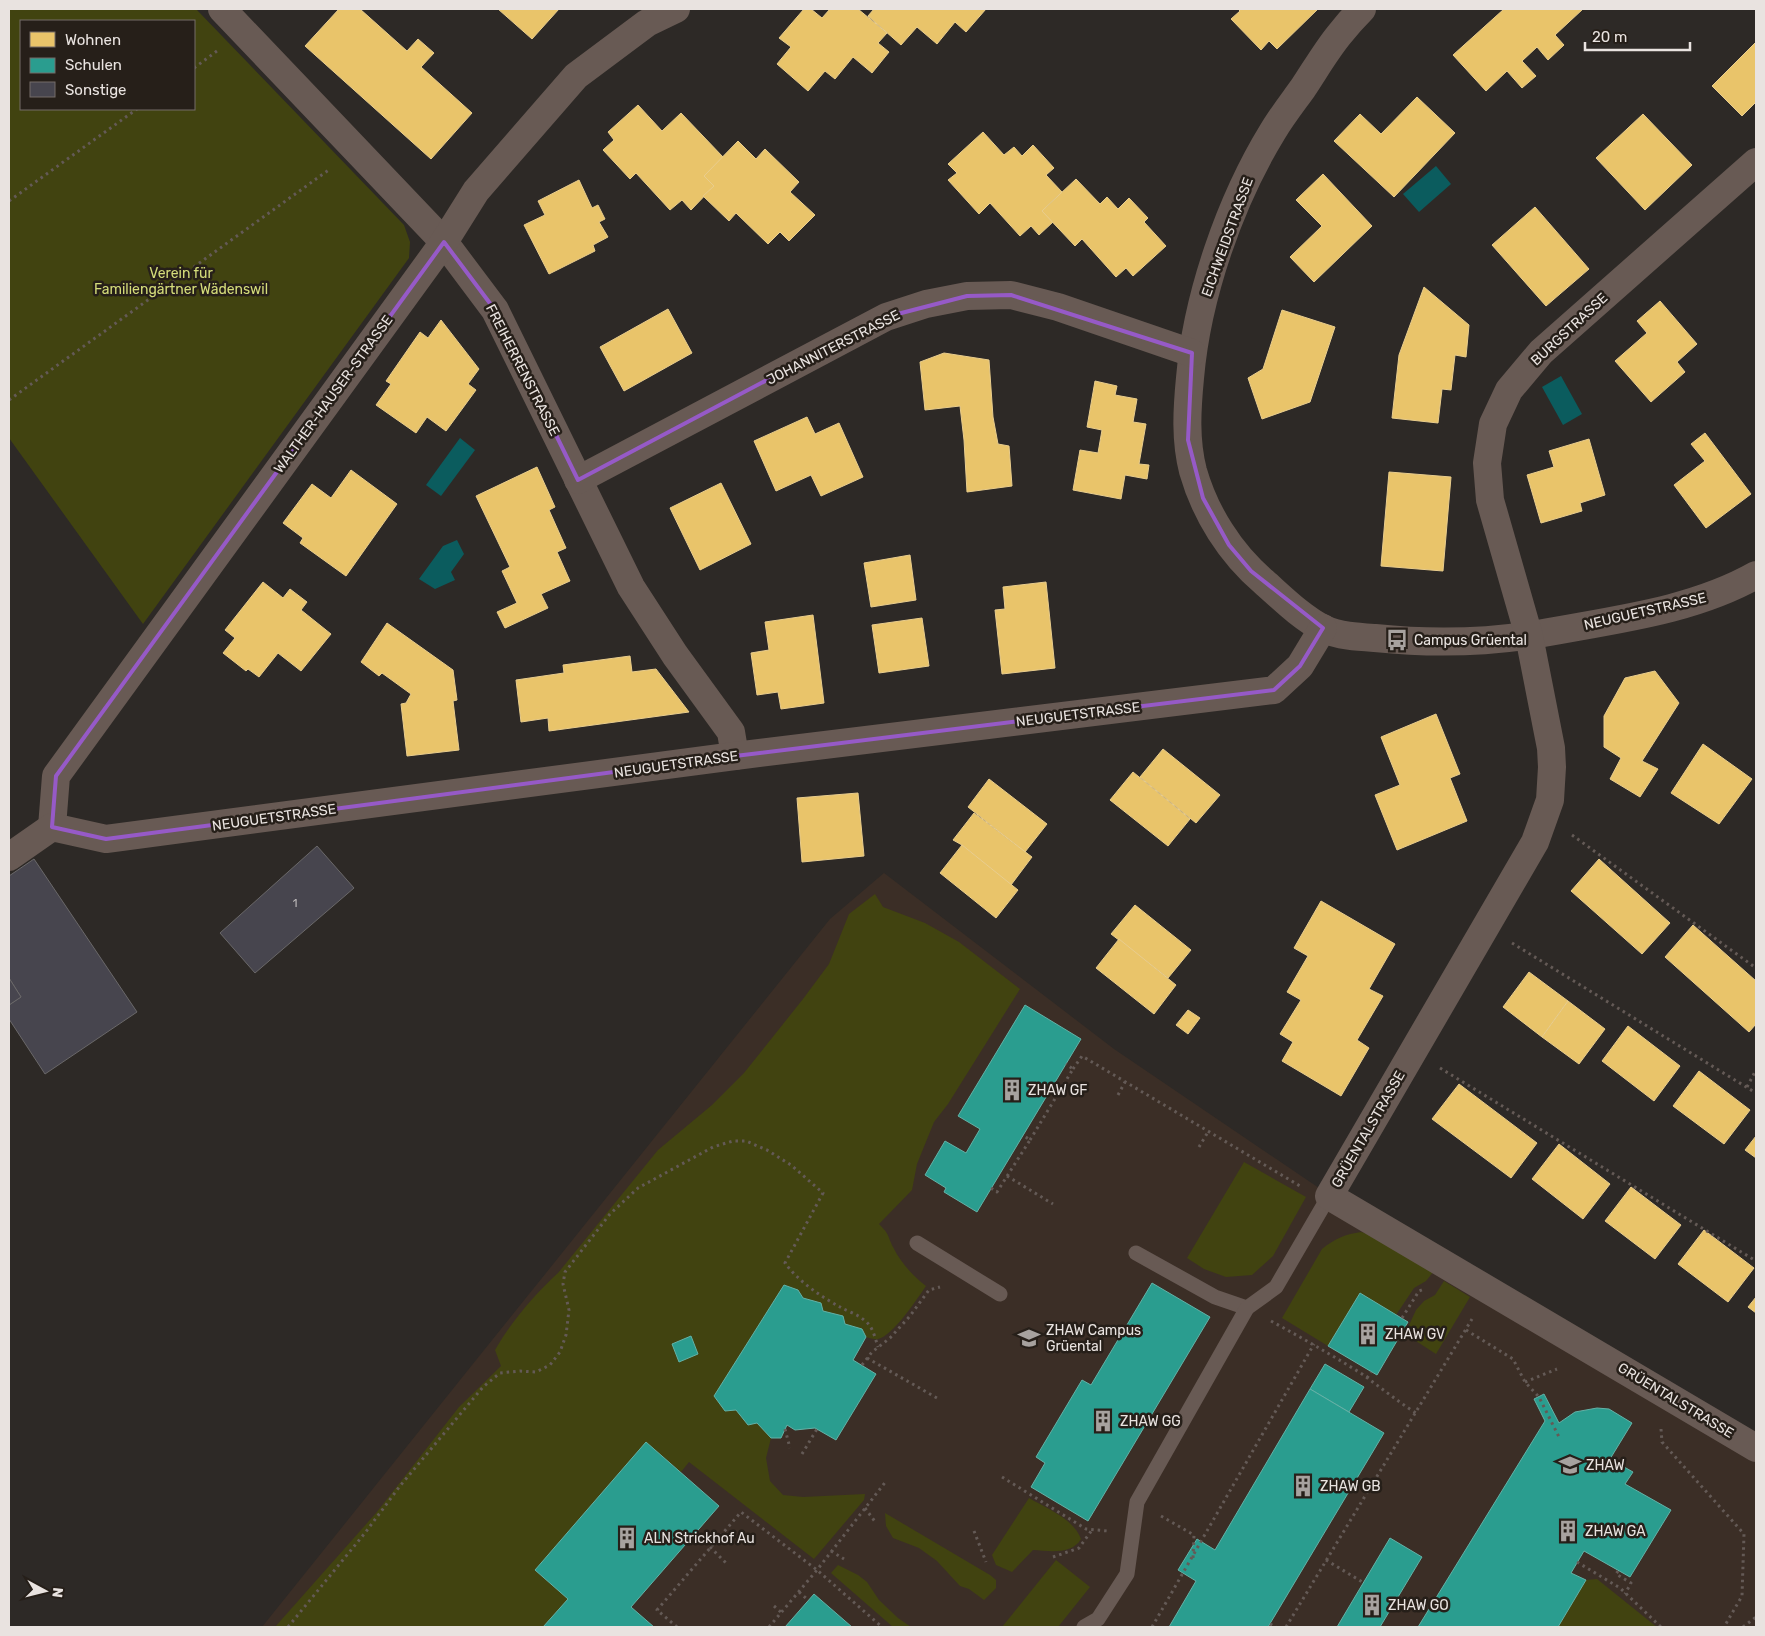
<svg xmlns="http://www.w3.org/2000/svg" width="1765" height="1636" font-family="Rubik,sans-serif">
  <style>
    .built { fill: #3b2e26 }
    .green { fill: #414310; fill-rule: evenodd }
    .water { fill: #0b5c5e }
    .homes { fill: #e9c46a; stroke: #e9cd8d }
    .schools { fill: #2a9d8f; stroke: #63b2a7 }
    .building { fill: #47454e; stroke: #6a6869 }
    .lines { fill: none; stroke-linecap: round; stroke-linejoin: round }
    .path { stroke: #645a56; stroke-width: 3; stroke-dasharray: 2.5 4; stroke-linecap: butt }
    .lane { stroke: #685a54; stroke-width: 15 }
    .street { stroke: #685a54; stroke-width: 28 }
    .marked { fill: none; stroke: #965ac7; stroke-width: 4; stroke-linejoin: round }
    .labels { text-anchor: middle; stroke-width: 5; stroke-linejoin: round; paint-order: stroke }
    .number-label { font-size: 11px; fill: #c0bcbc }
    .street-label { font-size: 14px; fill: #e9e3e0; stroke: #261f19 }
    .park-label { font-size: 14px; fill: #d4dc7a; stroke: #261f19 }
    .poi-label { font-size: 14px; fill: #e9e3e0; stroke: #261f19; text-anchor: start }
  </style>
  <rect width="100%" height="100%" fill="#2d2926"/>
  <polygon class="built" points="884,873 1114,1049 1372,1224 1756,1452 1756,1627 262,1627 830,919"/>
  <g class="green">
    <path d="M9,9H196L404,225L410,242L409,258L143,624L9,438ZM194,21V109H21V21Z"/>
    <path d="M875,894L883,907L925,923L959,942L1020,989L948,1104L934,1122L917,1164L912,1190L879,1224C890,1235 887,1235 893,1247C901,1263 912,1275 926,1286C917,1299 893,1336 878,1339C875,1340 870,1338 866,1337L862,1329L845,1324L843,1316L823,1311L821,1303L803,1298L798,1290L784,1285L715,1396L725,1411L736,1410L748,1425L757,1423L771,1438L766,1458L770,1481L783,1495L803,1497L865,1494L864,1500L814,1559L689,1462L681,1472L646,1442L535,1570L568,1599L543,1627H275L376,1513L459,1407L501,1366L495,1350C511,1322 534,1295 558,1273L658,1150L712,1105L744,1073L803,999L829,964L849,914Z"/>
    <polygon points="1244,1162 1306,1197 1273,1256 1252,1275 1226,1277 1204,1269 1187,1258"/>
    <path d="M1361,1232L1378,1237L1434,1271L1426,1281L1414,1288L1396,1315L1360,1293L1328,1346L1282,1318L1322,1249C1334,1239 1346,1234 1361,1232Z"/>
    <polygon points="1444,1281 1470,1297 1436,1354 1405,1334 1416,1310 1424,1301 1435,1295"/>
    <path d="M1029,1498C1046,1508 1074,1519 1081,1539C1072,1555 1049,1551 1033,1550L1012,1572L996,1565L992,1555Z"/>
    <polygon points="885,1513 990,1575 996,1580 996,1588 984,1600 969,1589 960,1586 937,1561 919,1548 893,1538 886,1526"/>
    <polygon points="1056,1560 1090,1587 1058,1627 1002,1627"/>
    <polygon points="838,1565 858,1575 867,1582 879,1600 898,1618 911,1627 893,1627 831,1573"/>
    <polygon points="1597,1579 1653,1624 1657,1627 1558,1627 1586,1580"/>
  </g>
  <g class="water">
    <polygon points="1436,166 1451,184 1419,212 1403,194"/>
    <polygon points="1561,376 1582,414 1563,425 1542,387"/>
    <polygon points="460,438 475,450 441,496 426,485"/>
    <polygon points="457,540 464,554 451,572 455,580 435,589 419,579 443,546"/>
  </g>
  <g class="homes">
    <polygon points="339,9 360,9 407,51 418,39 434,53 421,67 472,113 431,159 305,46"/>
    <polygon points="498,9 559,9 532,39"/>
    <polygon points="804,9 811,9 822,18 830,9 858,9 887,33 878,43 889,52 872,73 853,57 835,79 825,71 808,91 777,64 791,47 779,38"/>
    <polygon points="874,9 986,9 966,32 955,22 937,44 917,27 901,45 868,16"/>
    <polygon points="1238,9 1318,9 1277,49 1269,41 1261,50 1231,19 1240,11"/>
    <polygon points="1504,9 1583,9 1555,35 1564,45 1548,60 1537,47 1522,61 1536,76 1522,88 1507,71 1486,91 1453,55"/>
    <polygon points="1756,42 1756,102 1742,116 1712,86"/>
    <polygon points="1417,97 1455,133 1394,197 1334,141 1360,114 1381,134"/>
    <polygon points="638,105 662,131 681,113 723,157 704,176 714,186 691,210 682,200 670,210 636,173 630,179 603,150 614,140 608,132"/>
    <polygon points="1643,114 1692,165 1645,210 1596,158"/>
    <polygon points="983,132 1004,155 1014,147 1022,156 1033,145 1054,168 1046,175 1062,192 1042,211 1053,222 1039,235 1031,226 1020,236 990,203 979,214 948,180 957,173 948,164"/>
    <polygon points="738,141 756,159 765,149 799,182 790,192 815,215 789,241 780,232 768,244 736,213 729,221 703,196 714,186 704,176"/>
    <polygon points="1323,174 1372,226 1314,282 1290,257 1322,226 1296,200"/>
    <polygon points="1076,179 1100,204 1107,197 1118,209 1129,198 1148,218 1144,222 1166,246 1133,276 1126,268 1116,277 1082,239 1075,246 1042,211"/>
    <polygon points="579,180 592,208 598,205 605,219 599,222 608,237 593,245 595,251 549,274 524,225 545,215 538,201"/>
    <polygon points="1535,207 1589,269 1546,306 1492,245"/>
    <polygon points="1424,287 1469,325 1466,357 1455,355 1451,390 1442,389 1438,423 1392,418 1399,355"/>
    <polygon points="1660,301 1697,344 1677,362 1685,372 1651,402 1615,361 1647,333 1637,321"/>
    <polygon points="668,309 692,353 624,391 600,347"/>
    <polygon points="1282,310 1335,327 1310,402 1262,419 1248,378 1263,369"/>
    <polygon points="441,320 479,369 468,384 476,390 446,431 427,417 416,433 376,405 391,384 386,381 420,332 428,338"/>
    <polygon points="944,353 989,360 993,417 998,444 1009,446 1012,486 967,492 964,440 960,406 925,410 920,362"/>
    <polygon points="1095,381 1117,386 1115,395 1137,399 1133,422 1146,424 1139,464 1149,465 1147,479 1125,475 1121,499 1073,490 1080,450 1098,453 1102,430 1087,427"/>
    <polygon points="807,417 815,434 839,423 863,477 821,496 811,475 776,491 754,441"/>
    <polygon points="1705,433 1751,494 1706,528 1674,485 1705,461 1691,444"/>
    <polygon points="1589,439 1605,495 1580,503 1582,511 1541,523 1527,475 1554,467 1549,451"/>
    <polygon points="537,467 555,507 549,510 566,548 557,552 570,581 541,594 548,608 505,628 497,612 517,603 502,571 510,567 476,496"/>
    <polygon points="351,470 397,504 346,576 300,543 303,538 283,523 312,484 331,498"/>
    <polygon points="1389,472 1451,477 1443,571 1381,566"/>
    <polygon points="721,483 751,544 700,570 670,508"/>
    <polygon points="910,555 916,600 871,607 864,563"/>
    <polygon points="263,582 283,598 290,589 307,602 301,610 331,634 301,671 278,653 259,677 248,669 246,671 223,653 235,638 225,630"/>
    <polygon points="1046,582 1055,668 1002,674 995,610 1005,609 1003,587"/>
    <polygon points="813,615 824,703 781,709 778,692 757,695 751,653 769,650 765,622"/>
    <polygon points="922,618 929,666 879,673 872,625"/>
    <polygon points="387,623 453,670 457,700 453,701 459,750 407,756 401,704 406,703 411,694 382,673 379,676 361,662"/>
    <polygon points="630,656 632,672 656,669 689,712 549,731 548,718 521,722 516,680 564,673 563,665"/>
    <polygon points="1655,671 1679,703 1642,761 1658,769 1640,797 1610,779 1621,758 1604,747 1604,716 1625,678"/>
    <polygon points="1436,714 1460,774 1450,778 1467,821 1397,850 1375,795 1400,785 1381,737"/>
    <polygon points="1703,744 1752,779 1719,824 1671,793"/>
    <polygon points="1163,749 1220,795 1196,823 1140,777"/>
    <polygon points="1133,772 1190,819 1168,846 1110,800"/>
    <polygon points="989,779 1047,824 1025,852 968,807"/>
    <polygon points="858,793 864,856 802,862 797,798"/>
    <polygon points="974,813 1032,857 1011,885 962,845 953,840"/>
    <polygon points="962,845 1018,890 996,918 940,873"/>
    <polygon points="1599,859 1670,923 1642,954 1571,891"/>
    <polygon points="1321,901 1395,944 1369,989 1383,996 1357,1040 1369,1048 1341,1096 1282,1061 1293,1042 1280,1034 1301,1000 1287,992 1308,956 1294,948"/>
    <polygon points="1135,905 1191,950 1168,978 1111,934"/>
    <polygon points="1693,925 1756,981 1756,1024 1749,1032 1665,957"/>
    <polygon points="1119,939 1176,985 1154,1014 1096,968"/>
    <polygon points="1529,972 1568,1001 1542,1037 1503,1007"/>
    <polygon points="1568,1001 1605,1029 1579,1064 1542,1037"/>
    <polygon points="1188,1010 1200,1018 1188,1034 1176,1025"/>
    <polygon points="1628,1026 1680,1066 1654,1101 1602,1061"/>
    <polygon points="1699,1071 1750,1110 1724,1144 1673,1106"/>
    <polygon points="1459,1084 1537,1143 1511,1178 1432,1119"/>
    <polygon points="1756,1136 1756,1158 1745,1150"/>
    <polygon points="1559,1144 1610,1184 1583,1219 1532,1179"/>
    <polygon points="1631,1187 1681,1225 1655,1259 1605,1221"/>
    <polygon points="1704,1230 1754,1268 1728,1302 1678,1264"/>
    <polygon points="1756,1297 1756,1313 1748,1307"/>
  </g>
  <g class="schools">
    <polygon points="1025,1005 1081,1039 977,1212 944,1192 946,1188 925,1175 945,1141 966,1153 980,1129 958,1116"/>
    <polygon points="1152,1283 1210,1317 1088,1521 1031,1487 1045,1463 1036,1457 1082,1380 1091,1385"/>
    <polygon points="784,1285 798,1290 803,1298 821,1303 823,1311 843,1316 845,1324 862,1329 866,1337 853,1360 876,1374 836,1440 815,1428 795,1430 787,1425 781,1438 771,1438 757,1423 748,1425 736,1410 725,1411 714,1396"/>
    <polygon points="1360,1293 1408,1322 1377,1375 1328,1346"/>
    <polygon points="691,1336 698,1354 679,1362 672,1344"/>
    <polygon points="1325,1364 1364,1387 1349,1412 1310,1389"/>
    <polygon points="1310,1389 1384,1433 1268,1627 1169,1627 1196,1581 1178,1570 1197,1539 1215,1550"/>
    <polygon points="1544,1394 1559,1423 1575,1412 1597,1408 1609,1409 1632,1423 1610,1459 1633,1472 1625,1484 1671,1510 1630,1577 1584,1551 1571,1573 1586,1580 1558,1627 1418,1627 1545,1421 1534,1399"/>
    <polygon points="646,1442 719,1506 631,1607 654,1627 543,1627 568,1599 535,1570"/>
    <polygon points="1390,1538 1422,1557 1380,1627 1337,1627"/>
    <polygon points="814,1594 852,1627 785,1627"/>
  </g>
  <g class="building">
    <polygon points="317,846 354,888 255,973 220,933"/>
    <polygon points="34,859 137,1012 45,1074 9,1019 9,1005 21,997 9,978 9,876"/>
    <polygon points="9,978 21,997 9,1005"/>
  </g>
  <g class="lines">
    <g class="path">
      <polyline points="194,68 217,51"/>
      <polyline points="9,201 137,109"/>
      <polyline points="9,400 330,169"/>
      <polyline points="1572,835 1756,968"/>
      <polyline points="1512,943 1756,1093"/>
      <polyline points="1440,1068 1756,1261"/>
      <polyline points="1073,1069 1082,1056 1300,1186"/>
      <polyline points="1747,1087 1756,1070"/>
      <polyline points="1118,1095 1125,1082"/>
      <polyline points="1030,1140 1073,1069 1066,1064"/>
      <polyline points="1199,1147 1208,1132"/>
      <polyline points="1007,1176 1053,1204"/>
      <polyline points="991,1188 997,1192 1030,1140 1023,1135"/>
      <polyline points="1402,1318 1419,1291 1424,1289"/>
      <path d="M1271,1321C1302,1338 1332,1355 1362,1374C1380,1387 1397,1401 1416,1413"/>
      <polyline points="1466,1330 1513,1359 1525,1382 1539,1397 1560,1439"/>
      <polyline points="867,1358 937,1398"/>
      <polyline points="862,1365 872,1352 890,1338 910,1316 929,1290 940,1287"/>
      <polyline points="1367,1378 1371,1372"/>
      <polyline points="1525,1382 1557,1369"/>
      <polyline points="785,1429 790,1448"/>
      <polyline points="1661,1429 1662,1442 1744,1534 1742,1596 1724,1627"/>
      <polyline points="802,1454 817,1429"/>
      <polyline points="1002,1477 1086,1529 1108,1531"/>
      <polyline points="865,1508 876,1523"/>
      <polyline points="1161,1516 1194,1535 1193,1558"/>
      <polyline points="974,1531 986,1562"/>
      <polyline points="710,1547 726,1563"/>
      <polyline points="831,1551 844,1559"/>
      <polyline points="1053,1557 1079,1548 1092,1530"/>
      <polyline points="1326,1560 1364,1583"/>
      <polyline points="1577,1562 1620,1588 1661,1627"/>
      <polyline points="1618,1571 1616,1574 1631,1583 1625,1594"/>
      <polyline points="799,1592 808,1600"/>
      <polyline points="774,1606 782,1613"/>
      <polyline points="1270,1624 1276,1627"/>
      <path d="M288,1627L365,1533L400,1486L483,1387L500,1373L520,1371L536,1372L550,1365L560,1352L566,1335L569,1310L563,1284L565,1272L610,1214L638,1188L713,1147L733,1141H746L767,1150L791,1165L823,1193L785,1263C798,1281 820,1296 840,1307C847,1311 857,1314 864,1320C873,1326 875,1338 878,1347"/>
      <polyline points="677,1627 657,1610 741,1512 817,1570 882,1627"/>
      <polyline points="769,1627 817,1570 887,1480"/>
      <polyline points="1152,1627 1314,1344"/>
      <polyline points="1286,1627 1472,1319"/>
      <polyline points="1743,1627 1756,1617"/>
    </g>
    <g class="lane">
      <polyline points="917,1243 1000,1294"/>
      <polyline points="1136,1253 1215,1297 1247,1308"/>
      <polyline points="1084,1627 1098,1619 1127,1574 1137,1502 1247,1308 1276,1287 1329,1196"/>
    </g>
    <g class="street">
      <polyline points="222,9 444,242 495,310 631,587 675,655 731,732 735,756"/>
      <path d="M1362,9C1354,17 1346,26 1339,35C1326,51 1315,70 1303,88C1293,102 1282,116 1273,131C1230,201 1197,296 1190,378C1187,409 1185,440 1193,471C1205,513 1230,553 1264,582C1282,598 1302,618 1324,629C1339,636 1358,637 1375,638C1434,644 1491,643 1549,632C1619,619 1694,610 1756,575"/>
      <polyline points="1756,162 1541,352 1509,390 1493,424 1487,463 1490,500 1529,636 1551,748 1552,767 1550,800 1535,842 1329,1196 1756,1448"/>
      <polyline points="578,480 886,317 926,304 967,296 1011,295 1058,307 1192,353"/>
      <polyline points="52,827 56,776 444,242 476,191 576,76 647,23 676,9"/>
      <polyline points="9,857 52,827 106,839 735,756 1274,690 1300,666 1323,628"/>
    </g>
  </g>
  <path class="marked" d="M444,242L495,310L578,480L886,317L967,296L1011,295L1192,353L1188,440L1203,498L1229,545L1251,571L1323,628L1300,666L1274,690L735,756L106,839L52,827L56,776Z"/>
  <defs>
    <g id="bus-bare" transform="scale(1.725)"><path d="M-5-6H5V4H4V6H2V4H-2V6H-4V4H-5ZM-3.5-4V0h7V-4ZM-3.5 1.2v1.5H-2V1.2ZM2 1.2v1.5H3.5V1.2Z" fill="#a7a29f" stroke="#261f19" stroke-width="2.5" paint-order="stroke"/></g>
    <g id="building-bare" transform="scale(1.725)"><path d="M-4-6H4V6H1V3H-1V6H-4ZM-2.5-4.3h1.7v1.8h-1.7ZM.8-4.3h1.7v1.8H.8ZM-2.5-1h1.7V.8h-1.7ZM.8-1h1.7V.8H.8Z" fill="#a7a29f" stroke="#261f19" stroke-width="2.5" paint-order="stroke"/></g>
    <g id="university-bare" transform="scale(1.725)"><path d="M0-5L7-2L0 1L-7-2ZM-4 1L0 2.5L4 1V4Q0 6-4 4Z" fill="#a7a29f" stroke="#261f19" stroke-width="2.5" paint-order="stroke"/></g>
  </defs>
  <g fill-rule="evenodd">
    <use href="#bus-bare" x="1397" y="640"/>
    <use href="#building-bare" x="1012" y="1090"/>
    <use href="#building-bare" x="1368" y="1334"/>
    <use href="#university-bare" x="1029" y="1338"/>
    <use href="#building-bare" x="1103" y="1421"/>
    <use href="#university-bare" x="1570" y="1465"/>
    <use href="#building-bare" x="1303" y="1486"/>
    <use href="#building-bare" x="1568" y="1531"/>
    <use href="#building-bare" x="627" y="1538"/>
    <use href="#building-bare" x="1372" y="1605"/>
  </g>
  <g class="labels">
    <g class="number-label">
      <text x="295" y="907">1</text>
    </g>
    <g class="street-label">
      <text transform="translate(1227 237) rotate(-70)" y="5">EICHWEIDSTRASSE</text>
      <text transform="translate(1569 329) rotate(-43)" y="5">BURGSTRASSE</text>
      <text transform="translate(833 347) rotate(-27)" y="5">JOHANNITERSTRASSE</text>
      <text transform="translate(523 370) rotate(63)" y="5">FREIHERRENSTRASSE</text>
      <text transform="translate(333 394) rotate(-54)" y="5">WALTHER-HAUSER-STRASSE</text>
      <text transform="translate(1645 611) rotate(-13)" y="5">NEUGUETSTRASSE</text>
      <text transform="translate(1078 714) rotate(-7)" y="5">NEUGUETSTRASSE</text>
      <text transform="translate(676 764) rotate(-8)" y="5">NEUGUETSTRASSE</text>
      <text transform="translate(274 817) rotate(-8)" y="5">NEUGUETSTRASSE</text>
      <text transform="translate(1368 1129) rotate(-60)" y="5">GRÜENTALSTRASSE</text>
      <text transform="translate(1676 1400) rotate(31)" y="5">GRÜENTALSTRASSE</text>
    </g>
    <g class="park-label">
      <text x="181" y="278">Verein für<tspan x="181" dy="16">Familiengärtner Wädenswil</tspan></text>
    </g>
    <g class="poi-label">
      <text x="1414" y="645">Campus Grüental</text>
      <text x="1028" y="1095">ZHAW GF</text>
      <text x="1046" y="1335">ZHAW Campus<tspan x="1046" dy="16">Grüental</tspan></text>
      <text x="1385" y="1339">ZHAW GV</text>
      <text x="1120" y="1426">ZHAW GG</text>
      <text x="1586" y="1470">ZHAW</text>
      <text x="1320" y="1491">ZHAW GB</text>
      <text x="1585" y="1536">ZHAW GA</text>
      <text x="644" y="1543">ALN Strickhof Au</text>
      <text x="1388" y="1610">ZHAW GO</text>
    </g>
  </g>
  <rect width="1765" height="1636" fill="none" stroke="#e9e3e0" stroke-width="20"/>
  <rect x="20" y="20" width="175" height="90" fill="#261f19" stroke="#746d69"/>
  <rect x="30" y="32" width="25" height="15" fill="#e9c46a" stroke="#746d69"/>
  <text x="65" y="45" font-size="15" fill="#e9e3e0">Wohnen</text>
  <rect x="30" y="58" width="25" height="15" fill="#2a9d8f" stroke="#746d69"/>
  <text x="65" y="70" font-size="15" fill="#e9e3e0">Schulen</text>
  <rect x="30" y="82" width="25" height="15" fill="#47454e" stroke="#746d69"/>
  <text x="65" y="95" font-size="15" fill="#e9e3e0">Sonstige</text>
  <g transform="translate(45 1591) rotate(97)" stroke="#261f19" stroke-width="4" paint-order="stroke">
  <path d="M0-4L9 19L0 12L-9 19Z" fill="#e9e3e0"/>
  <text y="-8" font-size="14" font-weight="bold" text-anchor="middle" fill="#e9e3e0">N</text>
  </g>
  <path d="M1585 42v8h105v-8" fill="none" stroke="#e9e3e0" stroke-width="2.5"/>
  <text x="1592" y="42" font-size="15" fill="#e9e3e0" stroke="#261f19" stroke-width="4" paint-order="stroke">20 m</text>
</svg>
